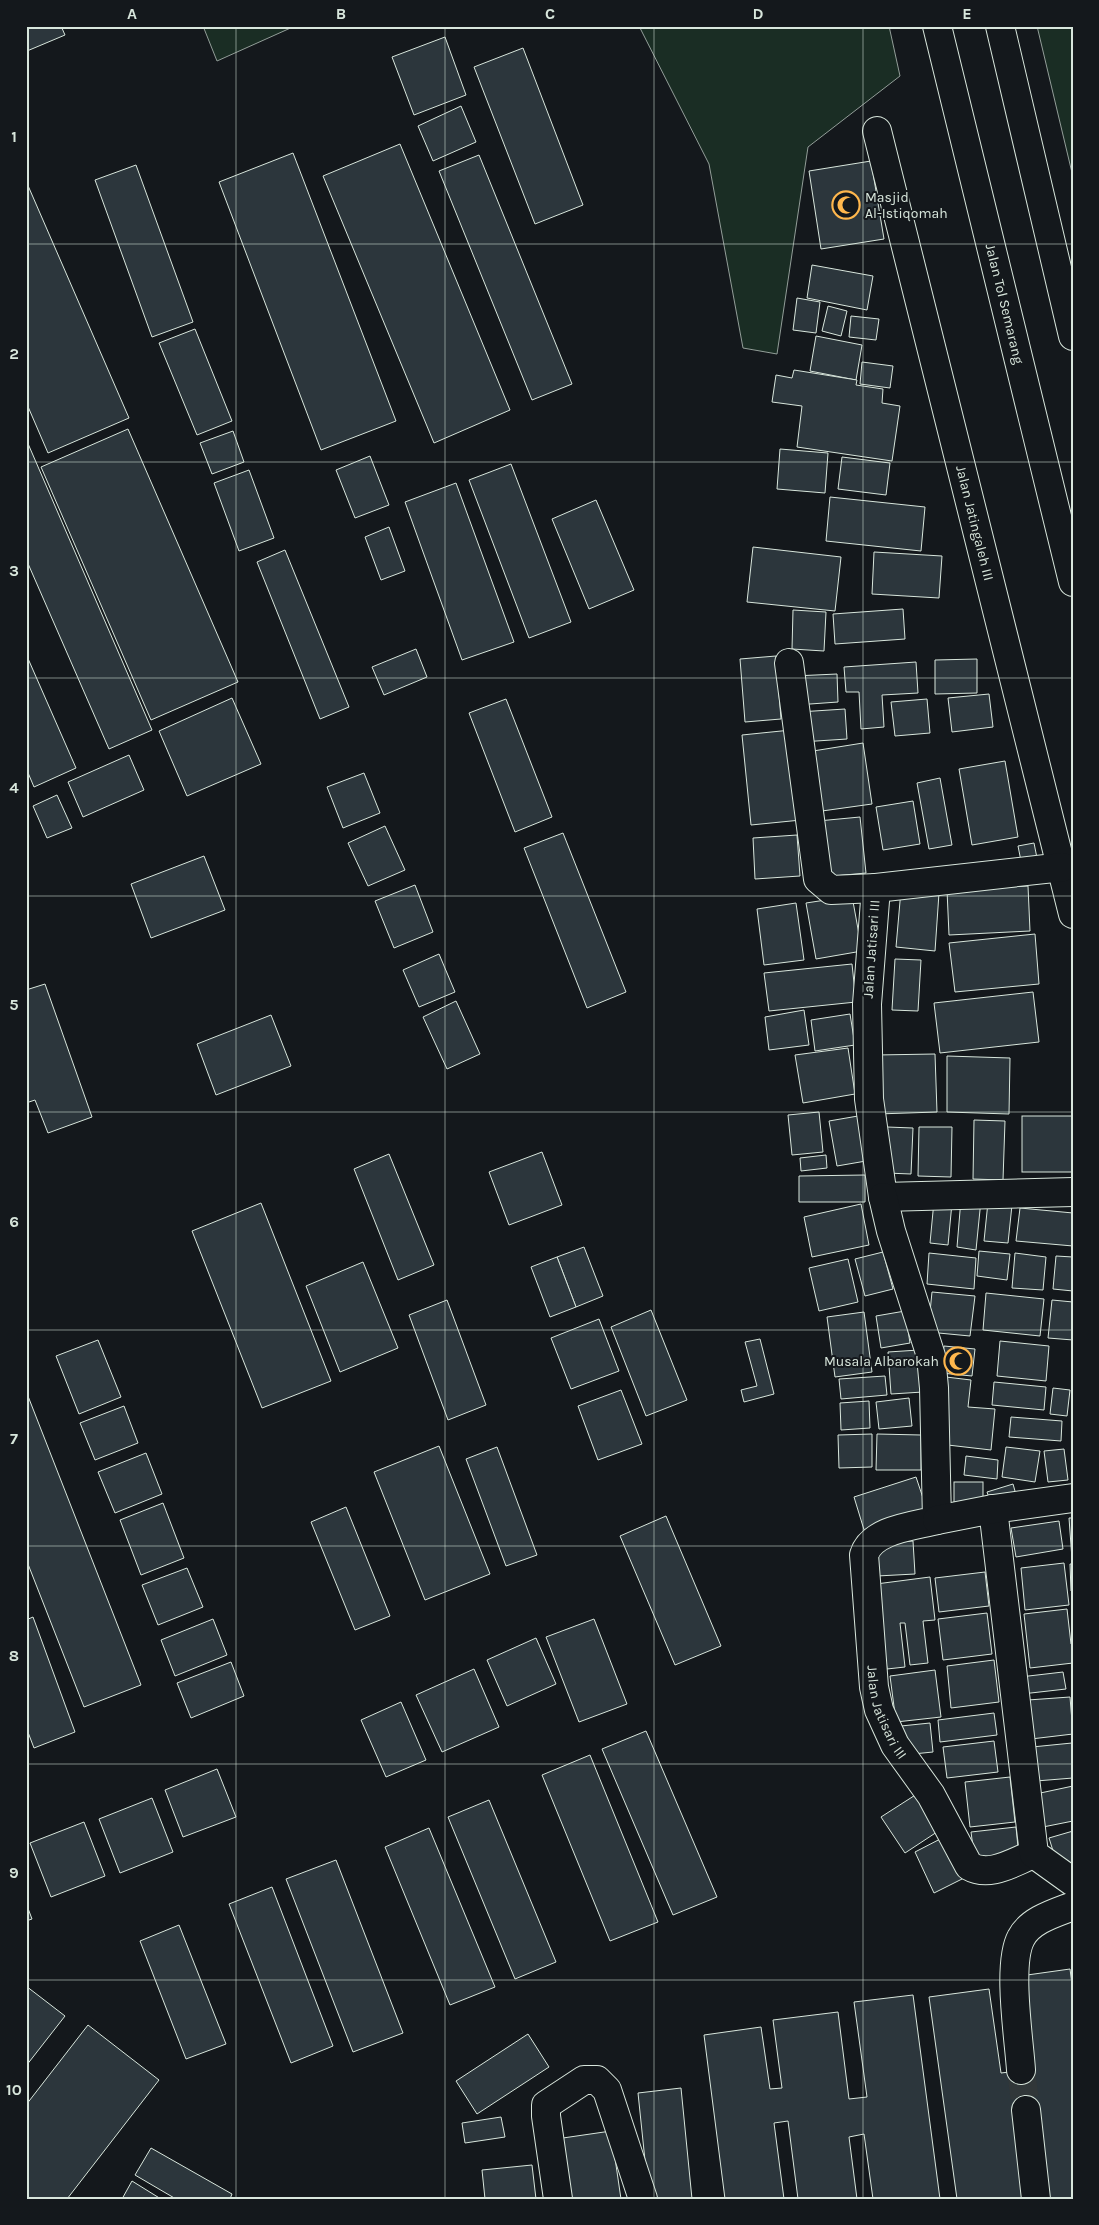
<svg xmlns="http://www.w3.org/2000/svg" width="1099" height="2225" font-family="Karla,sans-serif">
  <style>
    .green { fill: #1a2d24; stroke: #939e99 }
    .building { fill: #2c363c; stroke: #d8e6dc }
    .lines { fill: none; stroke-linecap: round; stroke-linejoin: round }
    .minor-tunnel { stroke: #313739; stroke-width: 28; stroke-dasharray: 28 14; stroke-linecap: butt }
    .minor-casing { stroke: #d8e6dc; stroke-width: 30 }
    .highway-casing { stroke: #d8e6dc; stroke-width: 30 }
    .minor { stroke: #14181c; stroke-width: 28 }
    .highway { stroke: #14181c; stroke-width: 28 }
    .grid { fill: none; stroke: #d8e6dc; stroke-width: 1; stroke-opacity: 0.55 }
    .labels { text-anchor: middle; stroke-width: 4; stroke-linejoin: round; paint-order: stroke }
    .poi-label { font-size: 14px; fill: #d8e6dc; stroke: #14181c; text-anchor: start }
    .street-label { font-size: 14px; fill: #d8e6dc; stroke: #14181c }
    .neatline { fill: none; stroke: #d8e6dc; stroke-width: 2 }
    .grid-label { font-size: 16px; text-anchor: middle; font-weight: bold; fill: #d8e6dc }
  </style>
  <rect width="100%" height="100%" fill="#14181c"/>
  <g class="green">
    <polygon points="203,26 295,26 217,61"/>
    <polygon points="639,26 889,26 900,76 808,147 777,354 743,348 709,164"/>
    <polygon points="1037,26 1073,26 1073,177"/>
  </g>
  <g class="building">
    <polygon points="26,26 61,26 65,35 27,51"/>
    <polygon points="445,37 466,95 414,115 392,57"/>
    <polygon points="523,48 583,205 535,224 474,67"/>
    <polygon points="461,106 476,142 433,161 418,126"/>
    <polygon points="400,144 510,410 434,443 323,176"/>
    <polygon points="293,153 396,421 321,450 219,182"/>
    <polygon points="479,155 572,384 532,400 439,171"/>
    <polygon points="871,161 884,239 821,249 809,171"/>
    <polygon points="136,165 193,322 152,337 95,180"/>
    <polygon points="26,181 129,418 48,453 26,402"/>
    <polygon points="812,265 873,276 867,310 807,298"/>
    <polygon points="797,298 820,302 816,333 793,330"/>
    <polygon points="828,306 847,311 841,336 822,331"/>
    <polygon points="851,316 879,319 876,340 849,337"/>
    <polygon points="195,329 232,421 197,435 159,343"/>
    <polygon points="816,336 862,345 856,380 810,371"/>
    <polygon points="862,362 893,366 890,388 860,384"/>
    <polygon points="794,370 857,380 856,385 883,389 882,403 900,406 892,461 797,447 802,406 772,402 776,375 792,378"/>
    <polygon points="128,429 238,682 151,720 41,467"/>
    <polygon points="233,431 244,462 212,474 200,443"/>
    <polygon points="26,439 152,730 109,749 26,559"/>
    <polygon points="780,449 828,453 825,493 777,489"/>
    <polygon points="370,456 389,505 355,518 336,470"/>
    <polygon points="842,457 890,463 886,495 838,489"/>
    <polygon points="511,464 571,622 529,638 469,480"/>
    <polygon points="249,470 274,538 239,551 214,483"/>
    <polygon points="456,483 514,642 462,660 405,502"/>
    <polygon points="830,497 925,507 921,551 826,541"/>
    <polygon points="596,500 634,590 589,609 552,519"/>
    <polygon points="389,527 405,571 381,580 365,537"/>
    <polygon points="753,547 841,557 835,611 747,602"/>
    <polygon points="285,550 349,707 320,719 257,562"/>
    <polygon points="874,552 942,556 939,598 872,594"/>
    <polygon points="903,609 905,639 835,644 833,614"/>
    <polygon points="793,610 826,612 824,651 792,649"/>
    <polygon points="416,649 427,677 384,695 372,667"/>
    <polygon points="26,654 76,768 34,787 26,768"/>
    <polygon points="776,656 781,719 745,722 740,659"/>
    <polygon points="977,659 977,693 935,694 935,660"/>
    <polygon points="916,662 918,693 882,695 884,727 861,729 859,692 846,692 844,667"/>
    <polygon points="837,674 838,702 796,705 794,676"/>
    <polygon points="989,694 993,727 952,732 948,698"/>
    <polygon points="232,698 261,764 187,796 159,731"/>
    <polygon points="506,699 552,817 515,832 469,713"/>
    <polygon points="927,699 930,733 895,736 891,702"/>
    <polygon points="845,709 847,739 801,742 799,712"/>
    <polygon points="791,730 801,820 751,825 742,735"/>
    <polygon points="863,743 872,804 822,811 813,751"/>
    <polygon points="129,755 144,790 83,817 68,782"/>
    <polygon points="1005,761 1018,837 972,845 959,769"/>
    <polygon points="364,773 380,813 343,828 327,787"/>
    <polygon points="940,778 952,845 929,849 917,783"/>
    <polygon points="57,795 72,828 47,838 33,806"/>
    <polygon points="913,801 920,844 883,850 876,807"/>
    <polygon points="860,817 866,873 823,877 818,821"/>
    <polygon points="385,826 405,870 368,886 348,843"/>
    <polygon points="563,833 626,992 587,1008 524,848"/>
    <polygon points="797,835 800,876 755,879 753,838"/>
    <polygon points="1034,843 1037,858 1021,861 1018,846"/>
    <polygon points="204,856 225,910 151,938 131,884"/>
    <polygon points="415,885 433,932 394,948 375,901"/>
    <polygon points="1028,886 1030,931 949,935 947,890"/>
    <polygon points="901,890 939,893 935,951 896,947"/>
    <polygon points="852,896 862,951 816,959 806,903"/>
    <polygon points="796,903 804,960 764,965 757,909"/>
    <polygon points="1035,934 1039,984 955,992 949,943"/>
    <polygon points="439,954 455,992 419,1007 403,970"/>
    <polygon points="895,959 921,960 918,1011 892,1010"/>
    <polygon points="852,964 856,1002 769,1011 764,973"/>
    <polygon points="45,984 92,1117 48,1133 35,1100 26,1103 26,990"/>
    <polygon points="1033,992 1039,1042 940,1053 934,1003"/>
    <polygon points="456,1001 480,1054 447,1069 423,1017"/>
    <polygon points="804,1010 809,1045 769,1050 765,1017"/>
    <polygon points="850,1014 855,1045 815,1051 811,1020"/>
    <polygon points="271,1015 291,1066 216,1095 197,1044"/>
    <polygon points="848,1048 855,1094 803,1103 795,1055"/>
    <polygon points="935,1054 937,1112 877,1114 876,1055"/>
    <polygon points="947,1056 1010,1058 1009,1114 947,1112"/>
    <polygon points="819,1112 823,1152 792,1155 788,1115"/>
    <polygon points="858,1116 866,1161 837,1166 829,1121"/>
    <rect x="1022" y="1116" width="51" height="56"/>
    <polygon points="974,1120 1005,1121 1003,1180 973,1179"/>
    <polygon points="887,1127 913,1128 911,1174 886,1173"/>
    <polygon points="919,1127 952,1127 951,1177 918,1176"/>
    <polygon points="542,1152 562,1205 509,1225 489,1172"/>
    <polygon points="389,1154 434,1265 398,1280 354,1169"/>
    <polygon points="826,1155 827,1168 801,1171 800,1158"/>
    <polygon points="865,1175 865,1202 799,1202 799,1176"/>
    <polygon points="961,1199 981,1200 976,1250 957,1247"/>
    <polygon points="934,1201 952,1203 948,1245 930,1243"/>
    <polygon points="988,1202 1012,1205 1008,1243 984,1241"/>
    <polygon points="261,1203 331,1381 262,1408 192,1231"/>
    <polygon points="861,1204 869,1245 812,1257 804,1217"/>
    <polygon points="1020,1208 1073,1213 1073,1246 1016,1241"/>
    <polygon points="584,1247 603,1296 576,1307 557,1257"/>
    <polygon points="979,1251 1010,1254 1007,1280 977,1276"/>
    <polygon points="883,1252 893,1289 865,1296 855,1259"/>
    <polygon points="929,1253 976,1258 974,1289 927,1284"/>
    <polygon points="1015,1253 1046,1257 1043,1290 1012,1288"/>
    <polygon points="1056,1256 1073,1257 1073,1291 1053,1289"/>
    <polygon points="557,1257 576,1307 550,1317 531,1267"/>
    <polygon points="848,1259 858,1302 819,1311 809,1268"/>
    <polygon points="363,1262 398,1348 340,1372 306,1286"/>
    <polygon points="932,1292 975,1296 970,1336 928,1332"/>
    <polygon points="986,1293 1044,1299 1040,1336 983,1330"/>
    <polygon points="447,1300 486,1405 448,1420 409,1315"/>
    <polygon points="1052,1300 1073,1302 1073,1340 1048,1338"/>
    <polygon points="651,1310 687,1400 646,1416 611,1327"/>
    <polygon points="905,1311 910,1343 881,1348 876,1316"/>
    <polygon points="864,1312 872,1372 835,1377 827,1317"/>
    <polygon points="599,1319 619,1371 571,1389 551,1338"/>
    <polygon points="760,1339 774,1394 744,1402 741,1390 757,1386 745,1342"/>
    <polygon points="98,1340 121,1397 79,1414 56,1356"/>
    <polygon points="1000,1341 1049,1346 1046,1381 997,1376"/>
    <polygon points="944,1346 975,1349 972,1376 941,1373"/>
    <polygon points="919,1350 923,1392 891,1394 888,1352"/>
    <polygon points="885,1376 887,1395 841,1399 839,1379"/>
    <polygon points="946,1377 971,1380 968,1407 995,1409 991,1450 939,1444"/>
    <polygon points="994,1382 1046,1387 1044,1410 992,1405"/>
    <polygon points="1053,1388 1070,1390 1067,1416 1050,1414"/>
    <polygon points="621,1390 642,1444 598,1460 578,1406"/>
    <polygon points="26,1391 141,1685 84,1707 26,1559"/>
    <polygon points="909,1398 912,1426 879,1429 876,1402"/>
    <polygon points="869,1401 870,1428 841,1430 840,1403"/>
    <polygon points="124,1406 138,1443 95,1460 80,1423"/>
    <polygon points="1011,1417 1062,1421 1061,1441 1009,1437"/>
    <polygon points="872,1434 872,1467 839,1468 838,1435"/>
    <polygon points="877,1434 921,1435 921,1470 876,1470"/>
    <polygon points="439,1446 490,1574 425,1600 374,1472"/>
    <polygon points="497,1447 537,1555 506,1566 466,1459"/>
    <polygon points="1006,1447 1040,1451 1035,1482 1002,1477"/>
    <polygon points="1064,1449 1068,1480 1048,1482 1044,1451"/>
    <polygon points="146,1453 162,1494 115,1513 98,1472"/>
    <polygon points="966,1456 998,1460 997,1479 964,1475"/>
    <polygon points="916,1477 928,1513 865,1533 854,1497"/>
    <rect x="954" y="1482" width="29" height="22"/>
    <polygon points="1013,1484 1017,1498 992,1506 987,1492"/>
    <polygon points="163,1503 184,1558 141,1575 120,1520"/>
    <polygon points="346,1507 390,1616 355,1630 311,1522"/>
    <polygon points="666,1516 721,1646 675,1665 620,1536"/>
    <polygon points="1069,1518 1073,1518 1073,1559 1072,1559"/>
    <polygon points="1059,1521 1063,1549 1016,1557 1011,1528"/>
    <polygon points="913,1541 915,1574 877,1576 875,1543"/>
    <polygon points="1064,1563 1069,1605 1025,1610 1021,1568"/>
    <polygon points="1070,1564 1073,1564 1073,1591 1071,1591"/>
    <polygon points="187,1568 203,1607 158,1625 142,1585"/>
    <polygon points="985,1572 989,1606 939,1612 935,1578"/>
    <polygon points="930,1577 935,1620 923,1621 928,1663 910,1665 905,1623 900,1623 905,1667 887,1669 876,1584"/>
    <polygon points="1067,1609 1071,1644 1073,1644 1073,1663 1030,1668 1024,1614"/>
    <polygon points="987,1613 992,1654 943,1660 938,1619"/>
    <polygon points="33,1617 75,1732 34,1748 26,1727 26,1620"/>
    <polygon points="213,1619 227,1655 175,1676 161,1640"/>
    <polygon points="594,1619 627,1704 579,1722 546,1637"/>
    <polygon points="536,1638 556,1684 507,1706 487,1660"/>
    <polygon points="994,1660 999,1702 951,1708 947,1666"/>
    <polygon points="231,1662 244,1696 191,1718 177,1683"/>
    <polygon points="474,1669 499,1727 442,1752 416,1695"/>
    <polygon points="935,1670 941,1717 896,1722 890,1676"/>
    <polygon points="1063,1672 1066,1689 1022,1694 1020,1677"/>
    <polygon points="1070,1697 1073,1734 1031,1739 1028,1700"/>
    <polygon points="401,1702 426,1760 386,1777 361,1720"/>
    <polygon points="994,1713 997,1735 940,1742 938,1720"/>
    <polygon points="930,1723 933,1752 903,1755 901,1726"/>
    <polygon points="646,1731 717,1897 673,1915 602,1749"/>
    <polygon points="994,1741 998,1772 947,1778 943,1747"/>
    <polygon points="1072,1743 1073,1778 1036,1781 1032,1747"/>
    <polygon points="590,1755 658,1922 610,1941 542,1775"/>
    <polygon points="217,1769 236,1817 183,1837 165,1790"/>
    <polygon points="1010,1777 1015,1822 970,1827 965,1782"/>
    <polygon points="1073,1786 1073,1821 1038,1828 1031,1795"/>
    <polygon points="920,1792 943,1828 905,1853 881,1817"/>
    <polygon points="152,1798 173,1852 120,1873 99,1819"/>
    <polygon points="489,1800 556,1962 515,1979 448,1817"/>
    <polygon points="84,1822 105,1876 51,1897 30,1843"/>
    <polygon points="1016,1827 1019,1857 975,1862 971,1832"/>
    <polygon points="429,1828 495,1987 450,2005 385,1847"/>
    <polygon points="1073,1831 1073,1866 1059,1870 1049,1838"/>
    <polygon points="946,1836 966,1877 934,1893 915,1852"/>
    <polygon points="336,1860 403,2033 353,2052 286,1879"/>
    <polygon points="272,1887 333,2046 291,2063 229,1904"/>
    <polygon points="26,1903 32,1919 26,1921"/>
    <polygon points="179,1925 226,2044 186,2059 140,1941"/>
    <polygon points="1070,1969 1073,1992 1073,2199 957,2199 929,1997 989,1989 1001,2073 1033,2069 1020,1976"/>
    <polygon points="26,1986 65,2016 26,2066"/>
    <polygon points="913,1995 940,2199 873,2199 864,2134 849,2137 857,2199 798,2199 788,2121 774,2123 784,2199 725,2199 704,2035 761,2027 770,2089 782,2088 773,2020 838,2012 849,2099 867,2097 854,2002"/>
    <polygon points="88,2025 159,2080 67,2199 28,2199 26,2197 26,2105"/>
    <polygon points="528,2034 549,2067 477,2114 456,2081"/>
    <polygon points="681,2088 692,2199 649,2199 638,2093"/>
    <polygon points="501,2117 505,2137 465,2143 462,2123"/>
    <polygon points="611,2131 621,2199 564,2199 556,2139"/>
    <polygon points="151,2148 232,2194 230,2199 176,2199 135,2175"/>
    <polygon points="532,2165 536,2199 485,2199 482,2170"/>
    <polygon points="132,2181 161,2199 122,2199"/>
  </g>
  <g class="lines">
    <polyline class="minor-tunnel" points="1021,2070 1026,2110"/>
    <g class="minor-casing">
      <g id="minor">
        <path id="s1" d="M877,131L1073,914"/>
        <polyline points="789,663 818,879 831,890 876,888"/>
        <polyline points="1063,867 876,888 867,1004 869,1099 883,1197 1073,1192"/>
        <path id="s2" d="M883,1197L891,1231L931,1356L934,1388L937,1520C915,1526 872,1529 864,1555L874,1687L879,1710L895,1745L931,1795L969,1866C990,1878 1013,1862 1034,1854"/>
        <polyline points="993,1509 1034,1854 1073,1882"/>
        <polyline points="937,1520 993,1509 1073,1498"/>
        <path d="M1021,2070C1019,2039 1007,1964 1021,1938C1030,1920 1055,1913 1073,1906"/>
        <polyline points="1026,2110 1036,2199"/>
        <polyline points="558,2199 546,2116 546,2105 584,2080 597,2080 607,2090 643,2199"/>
      </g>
    </g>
    <g class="highway-casing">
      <g id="highway">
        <path id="s3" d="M937,26L1073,582"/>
        <polyline points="1000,26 1073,336"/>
      </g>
    </g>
    <use href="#minor" class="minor"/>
    <use href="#highway" class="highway"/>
  </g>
  <path class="grid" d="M236,26V2199M445,26V2199M654,26V2199M863,26V2199M26,244H1073M26,462H1073M26,678H1073M26,896H1073M26,1112H1073M26,1330H1073M26,1546H1073M26,1764H1073M26,1980H1073"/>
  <defs>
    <g id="mosque-ring" transform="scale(1.4375)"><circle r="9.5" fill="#14181c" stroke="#ffb74d" stroke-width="1.5"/><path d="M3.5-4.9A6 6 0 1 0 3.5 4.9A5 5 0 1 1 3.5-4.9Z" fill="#ffb74d"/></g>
  </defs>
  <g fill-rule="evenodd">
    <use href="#mosque-ring" x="846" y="205"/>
    <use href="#mosque-ring" x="958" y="1361"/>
  </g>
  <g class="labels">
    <g class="poi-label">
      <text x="865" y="202">Masjid<tspan x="865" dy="16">Al-Istiqomah</tspan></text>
      <text x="939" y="1366" text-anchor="end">Musala Albarokah</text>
    </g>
    <g class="street-label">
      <text dy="5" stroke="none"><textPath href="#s3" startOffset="286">Jalan Tol Semarang</textPath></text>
      <text dy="5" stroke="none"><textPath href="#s1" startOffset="404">Jalan Jatingaleh III</textPath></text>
      <text transform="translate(871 949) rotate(-86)" y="5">Jalan Jatisari III</text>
      <text dy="5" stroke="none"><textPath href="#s2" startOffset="575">Jalan Jatisari III</textPath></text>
    </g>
  </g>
  <rect width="1099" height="2225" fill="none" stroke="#14181c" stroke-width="55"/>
  <rect x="28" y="28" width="1044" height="2170" class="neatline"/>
  <g class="grid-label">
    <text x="132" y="19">A</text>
    <text x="341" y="19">B</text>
    <text x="550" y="19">C</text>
    <text x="758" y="19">D</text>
    <text x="967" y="19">E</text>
    <text x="14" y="142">1</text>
    <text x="14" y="359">2</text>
    <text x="14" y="576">3</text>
    <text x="14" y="793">4</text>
    <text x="14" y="1010">5</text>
    <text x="14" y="1227">6</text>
    <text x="14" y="1444">7</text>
    <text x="14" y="1661">8</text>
    <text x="14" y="1878">9</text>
    <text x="14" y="2095">10</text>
  </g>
</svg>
